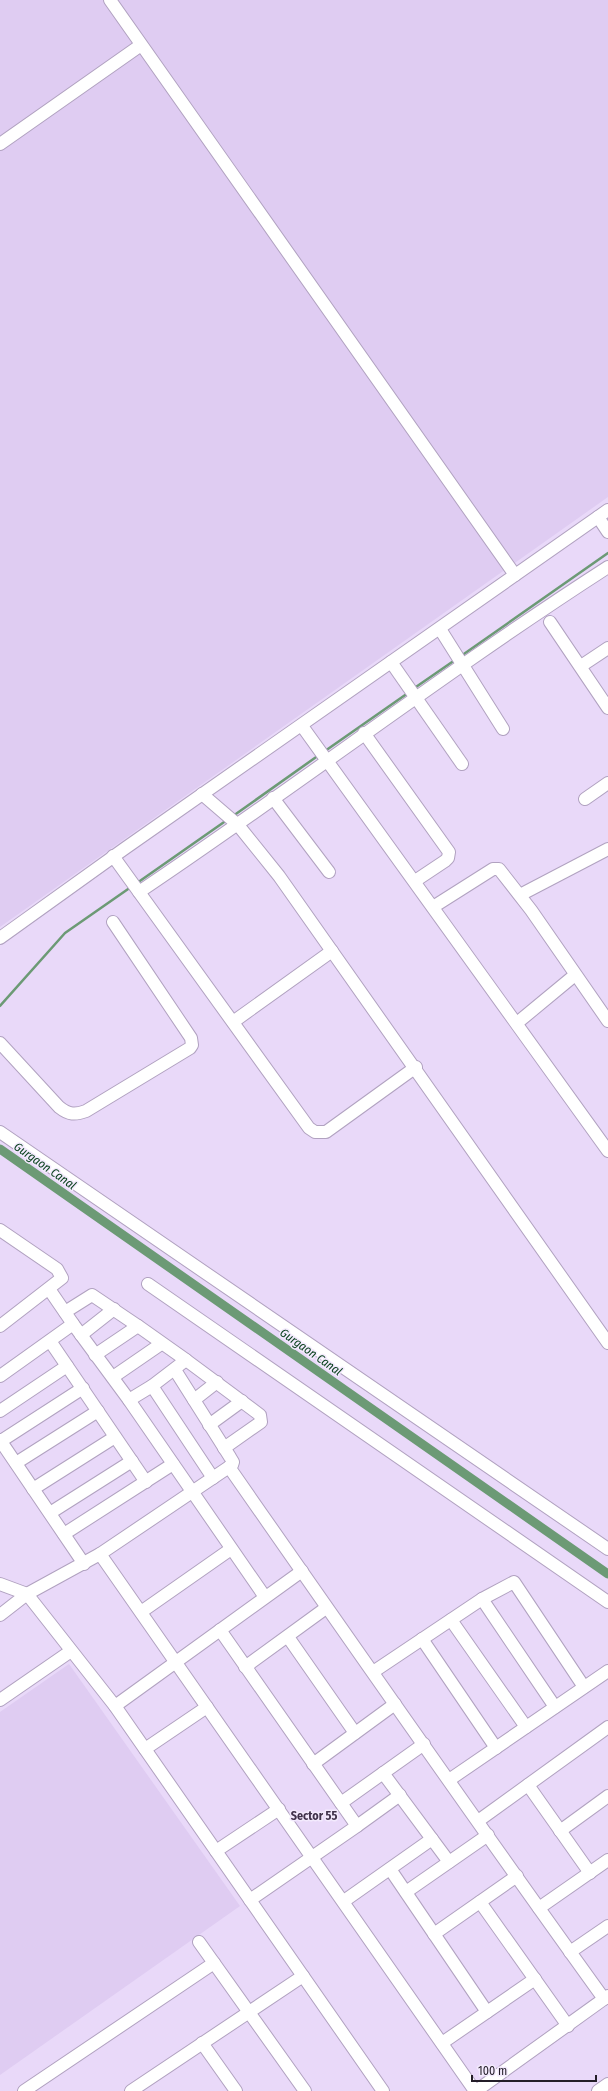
<svg xmlns="http://www.w3.org/2000/svg" width="608" height="2091" font-family="'Fira Sans Condensed',sans-serif">
  <style>
    .built { fill: #dfccf2 }
    .lines { fill: none; stroke-linecap: round; stroke-linejoin: round }
    .stream { stroke: #6c9a75; stroke-width: 2.5 }
    .canal { stroke: #6c9a75; stroke-width: 9 }
    .minor-casing { stroke: #b1a2c0; stroke-width: 14 }
    .minor { stroke: #fff; stroke-width: 12 }
    .labels { text-anchor: middle; stroke-width: 3; stroke-linejoin: round; paint-order: stroke }
    .water-label { font-size: 12px; font-style: italic; fill: #053e19; stroke: #f3eafd }
    .neighbourhood-label { font-size: 12px; font-weight: bold; fill: #40324b; stroke: #f3eafd }
  </style>
  <rect width="100%" height="100%" fill="#e9d9f9"/>
  <g class="built">
    <polygon points="0,0 608,0 608,497 0,927"/>
    <polygon points="69,1664 240,1906 0,2075 0,1712"/>
  </g>
  <g class="lines">
    <g class="stream">
      <polyline points="461,656 608,553"/>
      <polyline points="413,689 455,660"/>
      <polyline points="325,751 408,693"/>
      <polyline points="233,816 319,755"/>
      <polyline points="137,883 227,820"/>
      <polyline points="0,1006 65,933 131,887"/>
    </g>
    <polyline class="canal" points="0,1149 608,1574"/>
    <g class="minor-casing">
      <g id="minor">
        <polyline points="110,0 515,575"/>
        <polyline points="0,144 141,45"/>
        <polyline points="598,517 608,532"/>
        <polyline points="550,622 608,708"/>
        <polyline points="440,629 503,729"/>
        <polyline points="391,662 462,764"/>
        <polyline points="581,666 608,648"/>
        <polyline points="302,726 608,1151"/>
        <polyline points="364,733 449,852 448,858 445,861 415,881"/>
        <polyline points="202,794 238,825 279,876 608,1343"/>
        <polyline points="273,798 329,872"/>
        <polyline points="585,799 608,783"/>
        <polyline points="113,856 309,1128 315,1132 326,1132 416,1067"/>
        <path d="M139,892C297,786 448,670 608,567"/>
        <polyline points="520,895 608,849"/>
        <polyline points="433,907 493,869 499,869 531,910 608,1021"/>
        <polyline points="0,938 124,849 608,510"/>
        <polyline points="233,1022 332,951"/>
        <polyline points="517,1023 575,975"/>
        <path d="M0,1043L59,1107C69,1115 75,1115 86,1111L190,1048L192,1045L191,1038L113,922"/>
        <polyline points="0,1132 608,1549"/>
        <polyline points="0,1230 57,1269 62,1278 0,1326"/>
        <polyline points="148,1284 608,1602"/>
        <polyline points="49,1289 73,1324 129,1400 265,1597"/>
        <polyline points="65,1312 92,1295 138,1326"/>
        <polyline points="81,1335 114,1309"/>
        <polyline points="50,1341 146,1482"/>
        <polyline points="95,1355 138,1326 186,1360 152,1386 129,1400"/>
        <polyline points="186,1360 260,1415 261,1422 224,1448"/>
        <polyline points="0,1376 73,1324"/>
        <polyline points="113,1377 161,1344"/>
        <polyline points="152,1386 213,1478"/>
        <polyline points="194,1400 217,1382"/>
        <polyline points="0,1411 67,1366"/>
        <polyline points="209,1425 242,1401"/>
        <polyline points="0,1440 84,1564"/>
        <polyline points="1,1441 83,1388"/>
        <polyline points="16,1463 98,1411"/>
        <path d="M229,1467C353,1645 477,1823 604,1999"/>
        <polyline points="33,1489 115,1437"/>
        <polyline points="50,1513 132,1461"/>
        <polyline points="64,1534 173,1464"/>
        <polyline points="100,1554 475,2091"/>
        <polyline points="0,1584 27,1594 115,1706 383,2091"/>
        <polyline points="482,1599 555,1707"/>
        <polyline points="141,1612 231,1549"/>
        <polyline points="0,1615 27,1594 100,1554 232,1465 233,1462 230,1457 175,1370"/>
        <polyline points="451,1620 526,1727"/>
        <polyline points="220,1630 357,1826 250,1900"/>
        <polyline points="288,1637 355,1733"/>
        <polyline points="422,1639 496,1748"/>
        <polyline points="245,1667 326,1608"/>
        <polyline points="373,1672 482,1599 514,1582 584,1687"/>
        <polyline points="0,1700 71,1651"/>
        <polyline points="115,1706 302,1571"/>
        <polyline points="145,1749 207,1707"/>
        <polyline points="313,1764 395,1704"/>
        <polyline points="383,1773 449,1862"/>
        <polyline points="449,1780 608,1671"/>
        <polyline points="528,1785 590,1873"/>
        <polyline points="341,1803 424,1744"/>
        <polyline points="478,1821 608,1727"/>
        <polyline points="357,1826 400,1795"/>
        <polyline points="560,1831 608,1796"/>
        <polyline points="216,1851 279,1809"/>
        <polyline points="390,1869 487,2012"/>
        <polyline points="406,1892 488,1835"/>
        <polyline points="344,1901 432,1839"/>
        <polyline points="480,1902 568,2026"/>
        <polyline points="539,1908 608,1860"/>
        <polyline points="434,1934 517,1876"/>
        <polyline points="199,1942 305,2091"/>
        <polyline points="570,1952 608,1926"/>
        <polyline points="202,2043 236,2091"/>
        <polyline points="442,2043 535,1979"/>
        <polyline points="24,2091 214,1963"/>
        <polyline points="131,2091 303,1976"/>
        <polyline points="476,2091 608,1996"/>
        <polyline points="598,2091 608,2084"/>
      </g>
    </g>
    <use href="#minor" class="minor"/>
  </g>
  <g class="labels">
    <g class="water-label">
      <text transform="translate(45 1166) rotate(35)" y="4">Gurgaon Canal</text>
      <text transform="translate(311 1352) rotate(35)" y="4">Gurgaon Canal</text>
    </g>
    <g class="neighbourhood-label">
      <text x="314" y="1820">Sector 55</text>
    </g>
  </g>
  <path d="M472 2075v6h124v-6" fill="none" stroke="#231d28" stroke-width="2"/>
  <text x="478" y="2075" font-size="12" fill="#231d28" stroke="#f3eafd" stroke-width="3" paint-order="stroke">100 m</text>
</svg>
